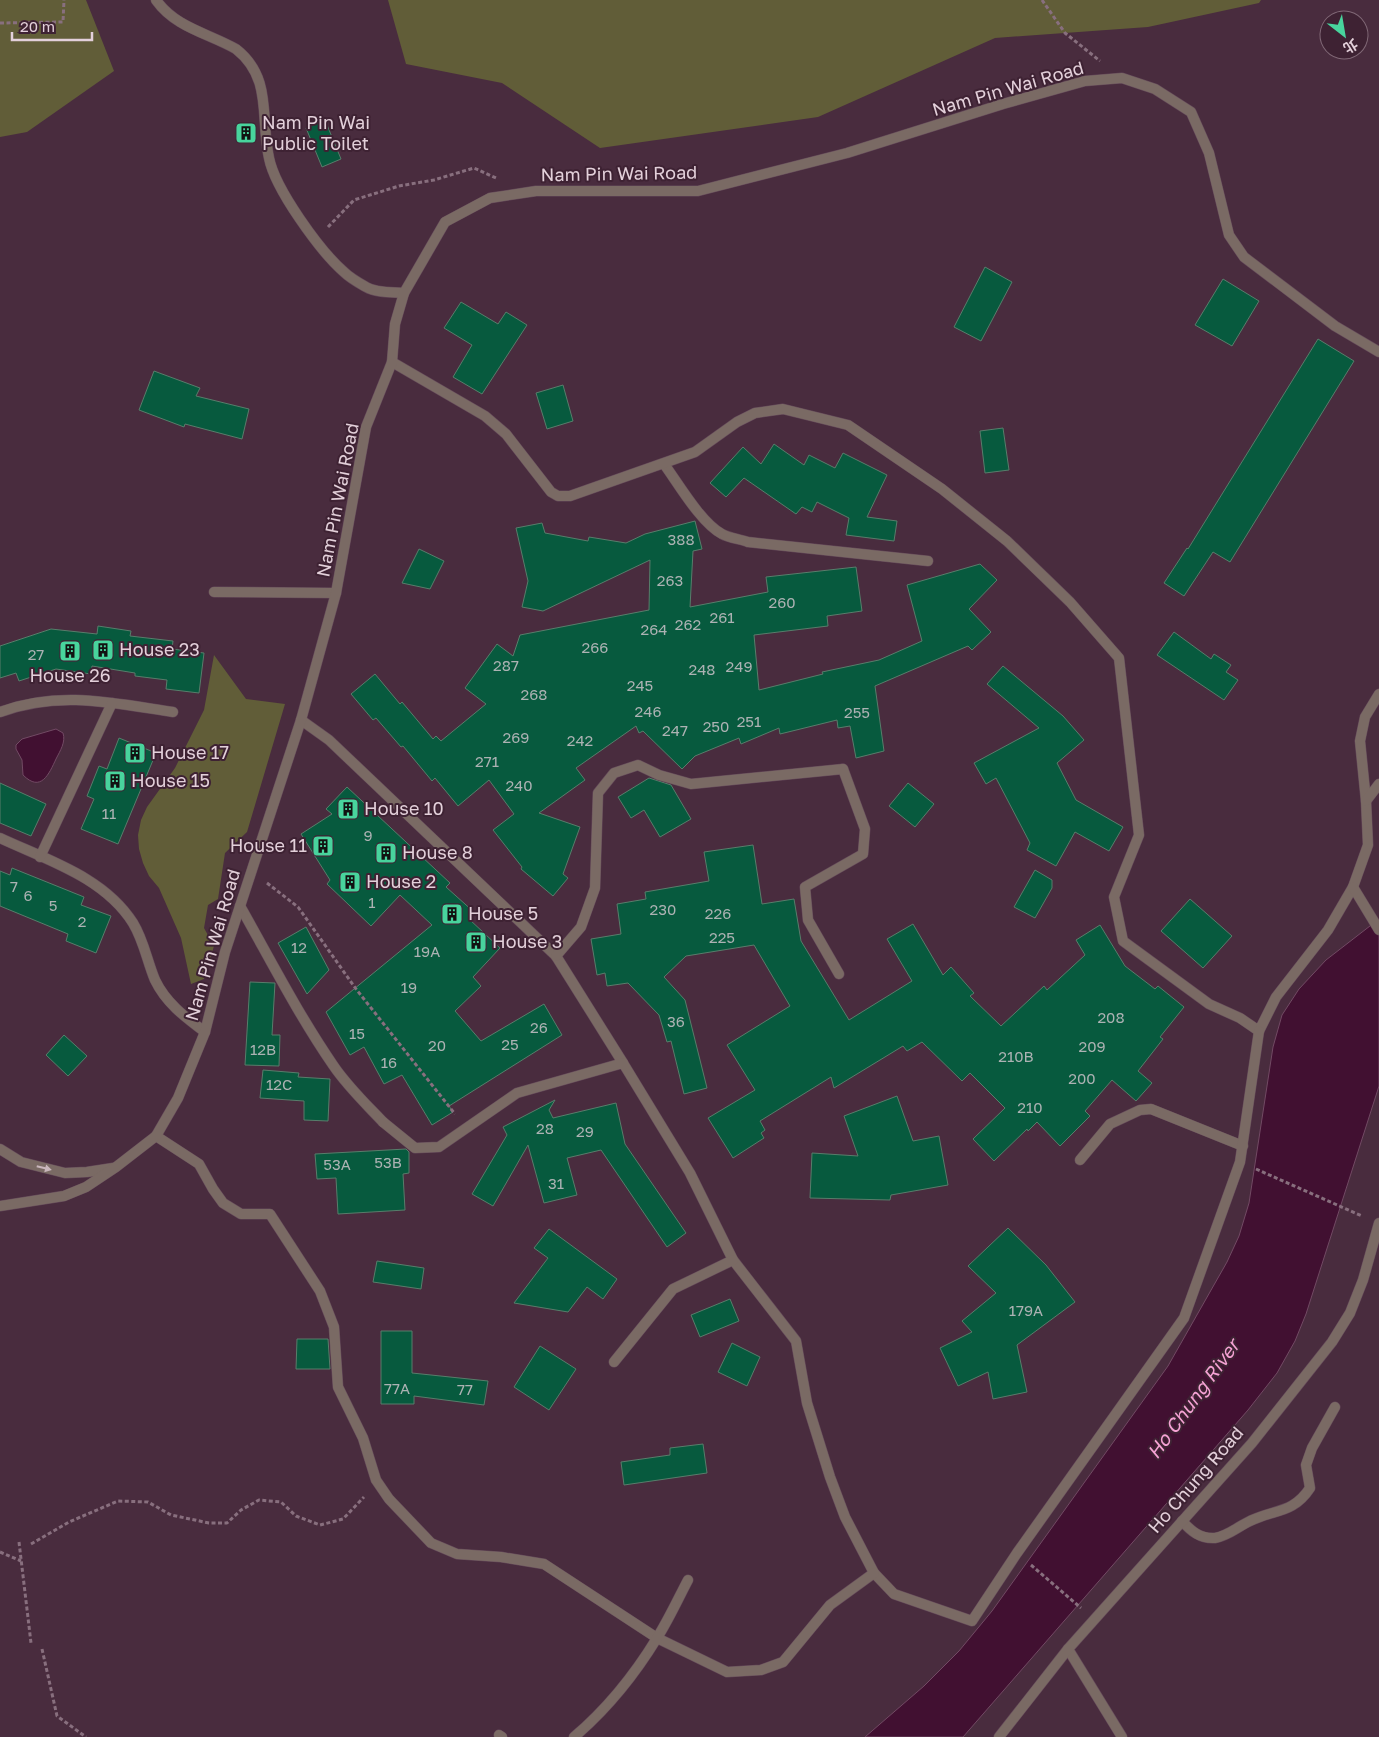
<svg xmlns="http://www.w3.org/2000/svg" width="1379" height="1737" font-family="'Golos Text','Noto Sans TC',sans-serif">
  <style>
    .green { fill: #615d38 }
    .water { fill: #411031; stroke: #724a64 }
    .building { fill: #075a3e; stroke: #587d6b }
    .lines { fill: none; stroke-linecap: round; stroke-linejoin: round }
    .service-casing { stroke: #654a5a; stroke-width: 11 }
    .minor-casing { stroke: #654a5a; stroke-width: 11 }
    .path { stroke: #886f7e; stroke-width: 3; stroke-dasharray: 4 2.5; stroke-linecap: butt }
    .service { stroke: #7a6a64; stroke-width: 10 }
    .minor { stroke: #7a6a64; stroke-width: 10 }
    .oneway { fill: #c9b6bc }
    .labels { text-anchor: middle; stroke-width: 4; stroke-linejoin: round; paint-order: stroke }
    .number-label { font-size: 15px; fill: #acb2b3 }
    .street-label { font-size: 18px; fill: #e3d0da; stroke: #3e2233 }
    .poi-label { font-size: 18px; fill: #e3d0da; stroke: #3e2233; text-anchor: start }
    .water-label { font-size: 19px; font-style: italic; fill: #f5a2d4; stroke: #3e2233 }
  </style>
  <rect width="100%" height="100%" fill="#492c3e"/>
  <g class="green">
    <polygon points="0,0 86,0 114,71 27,132 0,137"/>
    <polygon points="388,0 1261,0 1259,3 1148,27 995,38 818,117 600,148 502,83 406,64"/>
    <polygon points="214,655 246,699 285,704 247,832 225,853 218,899 208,905 204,928 214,946 204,979 191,984 181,938 159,888 149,876 143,863 139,849 138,835 141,820 147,807 175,768 204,710"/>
  </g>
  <g class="water">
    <path d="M56,729L63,733C66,742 60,751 56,759C49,774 41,793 23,775L22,760L16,749V745L22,739Z"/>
    <polygon points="1379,919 1379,1086 1306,1314 1295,1341 1277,1373 1248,1410 963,1737 865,1737 924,1686 959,1651 992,1611 1168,1366 1227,1262 1239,1236 1249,1203 1273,1047 1282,1015 1299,989 1326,960"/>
  </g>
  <g class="building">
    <polygon points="325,120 341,159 322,167 306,128"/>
    <polygon points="985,267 1012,282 981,341 954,327"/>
    <polygon points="1223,279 1259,301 1232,346 1195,325"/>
    <polygon points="461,302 498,324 506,312 527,325 482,394 453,377 472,345 444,328"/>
    <polygon points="1318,339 1354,361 1230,562 1213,552 1184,596 1164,583 1187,548 1188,549"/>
    <polygon points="154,371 200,388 196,396 249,409 242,439 185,424 184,427 139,410"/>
    <polygon points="563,385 573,421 547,429 536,393"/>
    <polygon points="1003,428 1009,470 985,473 980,431"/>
    <polygon points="774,444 804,465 809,455 835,468 843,453 887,475 867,517 897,521 894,541 846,535 849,518 817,502 812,512 802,507 796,514 744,478 726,497 710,483 743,447 761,464"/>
    <polygon points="695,521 702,549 693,551 690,607 768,592 766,577 856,567 862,611 827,616 828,626 754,635 759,690 823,674 822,672 879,660 922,641 907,585 980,564 997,580 969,609 991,632 972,650 968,646 875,686 884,751 856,758 850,726 838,728 837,720 780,734 779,728 741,744 739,738 695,756 682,769 643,731 639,733 636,726 576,768 585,780 539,813 580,827 563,874 568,878 553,896 521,869 522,867 493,830 514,814 489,780 458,806 435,778 432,781 403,746 401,747 376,718 373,720 351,694 375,674 400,704 402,702 433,739 436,736 441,741 486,704 465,688 497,644 513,656 520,635 649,610 650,560 543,611 522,607 528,581 516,528 542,523 545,533 588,541 589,537 626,543 645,534"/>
    <polygon points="419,549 444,561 430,589 402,583"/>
    <polygon points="98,626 131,631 130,636 173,641 172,649 204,653 199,693 166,689 167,680 135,676 135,673 92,666 91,674 56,669 19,681 16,673 0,678 0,646 51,629 97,634"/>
    <polygon points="1174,632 1211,659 1214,654 1231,665 1226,672 1238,680 1224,700 1157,655"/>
    <polygon points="1003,666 1063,716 1084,740 1057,763 1076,800 1123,827 1109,851 1075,832 1056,866 1027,850 1030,843 996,778 986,784 974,763 1039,728 987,684"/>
    <polygon points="119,738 156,753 118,844 81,829 94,799 87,796 99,766 107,769"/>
    <polygon points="649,778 671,785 691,819 660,837 644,810 631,818 618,797"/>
    <polygon points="0,783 46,804 31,836 0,823"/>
    <polygon points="908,783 934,804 915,827 889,806"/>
    <polygon points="347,787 450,883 446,887 475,913 469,919 500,948 473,977 481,986 455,1011 481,1041 544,1004 562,1035 449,1106 453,1112 432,1125 402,1075 384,1084 364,1047 350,1055 326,1012 432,925 400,895 371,926 327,884 330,880 301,834 332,814 326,809"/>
    <polygon points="753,845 762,904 794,899 801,941 849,1020 912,981 887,939 913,924 943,975 951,967 974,993 970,996 1001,1026 1044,986 1047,990 1085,955 1076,940 1100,925 1125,966 1155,989 1158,986 1184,1007 1160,1037 1163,1039 1138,1071 1152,1083 1136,1101 1112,1080 1085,1111 1090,1116 1060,1146 1037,1122 1028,1131 1027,1129 994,1161 973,1139 1005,1108 970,1073 962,1081 922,1042 907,1051 903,1046 834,1088 831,1077 760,1121 765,1130 761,1133 764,1138 733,1158 708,1118 755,1090 727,1045 790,1006 754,945 686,956 664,977 685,1000 707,1088 684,1094 671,1041 667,1042 659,1015 628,983 607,986 605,973 597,975 591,939 621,934 617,904 646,899 645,892 709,881 704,852"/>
    <polygon points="12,868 84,897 81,905 111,916 96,953 66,941 68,934 0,906 0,871 10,875"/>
    <polygon points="1035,870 1052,880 1052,888 1035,918 1014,907"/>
    <polygon points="1190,899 1232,936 1203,968 1161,931"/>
    <polygon points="306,927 329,970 307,994 278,943"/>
    <polygon points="250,982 275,983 272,1035 280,1035 279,1066 245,1065"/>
    <polygon points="64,1035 87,1056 68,1076 46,1055"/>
    <polygon points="263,1070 299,1073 298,1077 330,1079 328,1121 304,1120 304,1101 260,1098"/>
    <polygon points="897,1096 913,1141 939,1136 948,1185 891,1195 890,1200 810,1198 812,1153 858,1156 844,1116"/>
    <polygon points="555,1100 549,1110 553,1118 616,1103 625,1144 686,1233 667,1247 601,1150 567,1158 577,1195 544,1203 528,1145 493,1206 472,1194 507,1135 503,1127"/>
    <polygon points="406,1149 409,1152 409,1173 403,1174 405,1210 338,1214 336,1178 317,1179 315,1154"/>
    <polygon points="1008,1228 1046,1265 1075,1302 1017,1345 1027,1392 993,1399 988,1372 958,1386 940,1348 972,1332 962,1321 996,1293 968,1266"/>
    <polygon points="549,1229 617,1279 603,1299 587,1287 568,1312 514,1303 548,1258 534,1248"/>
    <polygon points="377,1261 424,1268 421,1289 373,1282"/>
    <polygon points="730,1299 739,1321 700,1337 691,1315"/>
    <polygon points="381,1331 412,1331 412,1373 488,1381 484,1405 414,1396 414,1404 381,1404"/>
    <polygon points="297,1339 328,1339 330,1369 296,1369"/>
    <polygon points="732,1343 760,1357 747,1386 718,1372"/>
    <polygon points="540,1346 576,1369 549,1410 514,1387"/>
    <polygon points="703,1444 707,1473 624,1485 621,1462 670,1455 670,1448"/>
  </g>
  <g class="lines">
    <g class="service-casing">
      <g id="service">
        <path d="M664,464C678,483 701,523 722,534C729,538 740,539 748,542L928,561"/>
        <polyline points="214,592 336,593"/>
        <path d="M0,712C59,690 113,703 173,712"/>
        <polyline points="301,720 329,740 556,956 623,1063"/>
        <path d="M0,838C47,860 104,877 133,923C144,941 147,961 155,980C166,1003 185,1017 205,1032"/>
        <polyline points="40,857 112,703"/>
        <path d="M240,906C270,959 298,1014 333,1065C347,1086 366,1104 383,1122"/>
        <polyline points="556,956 581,927 595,888 598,793 614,773 638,765 659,775 691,784 843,769"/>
        <polyline points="156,1136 199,1164 213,1189 223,1203 241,1214 270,1214 320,1291 334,1327 338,1387 363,1438 376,1480 389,1499 431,1543 457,1554 501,1557 544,1564 657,1638"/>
        <polyline points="1080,1160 1110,1124 1140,1110 1151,1109 1243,1146"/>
        <path d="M1182,1521C1191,1531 1200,1539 1215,1538C1228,1536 1239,1526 1250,1521C1274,1509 1293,1514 1310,1488L1306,1465L1312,1448L1335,1407"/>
      </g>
    </g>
    <g class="minor-casing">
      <g id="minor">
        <path d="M156,0C176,28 208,33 236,49C273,78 260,118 269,158C275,189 320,251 344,272C350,278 359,283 366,287C376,293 393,292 404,293"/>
        <polyline points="392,362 485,416 506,434 551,492 558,496 570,496 695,452 737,422 755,413 783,409 848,425 942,489 1007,541 1070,602 1119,658 1139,835 1114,897 1123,941 1209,1004 1240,1018 1259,1031 1276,997 1328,930 1353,887 1368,845 1366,801 1360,741 1365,717 1379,694"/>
        <polyline points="1366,801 1379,784"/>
        <polyline points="1353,887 1379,930"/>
        <polyline points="839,974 808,920 805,887 863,854 865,829 843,769"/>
        <polyline points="383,1122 415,1148 439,1147 517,1093 623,1063 690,1173 733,1260 796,1341 807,1403 830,1477 845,1517 874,1573 894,1594 972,1621 1017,1553 1184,1318 1240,1162 1259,1031"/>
        <polyline points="0,1149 21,1162 65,1173 87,1172 113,1168"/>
        <polyline points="0,1206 64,1196 86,1187 116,1167 156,1136 178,1098 205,1032 225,952 301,720 336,593 366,427 392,362 395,324 404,293 445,222 490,198 536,191 698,191 847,153 1003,104 1085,81 1122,78 1155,89 1191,112 1209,153 1229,235 1244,257 1335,326 1379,352"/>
        <polyline points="614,1362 673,1289 733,1260"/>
        <polyline points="657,1638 727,1672 761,1670 783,1662 830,1605 874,1573"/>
        <polyline points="1068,1649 1122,1737"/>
        <polyline points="499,1735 502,1737"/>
        <path d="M574,1737C607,1709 635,1674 657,1638C669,1619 678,1599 688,1580"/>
        <polyline points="999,1737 1068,1649 1252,1443 1332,1342 1350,1313 1363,1280 1379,1223"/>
      </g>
    </g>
    <g class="path">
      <polyline points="1042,0 1065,33 1100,61"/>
      <polyline points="0,23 63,22 64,0"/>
      <polyline points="328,227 354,200 399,186 434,180 474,168 496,178"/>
      <polyline points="267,883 298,907 356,989 455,1114"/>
      <polyline points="1256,1169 1362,1216"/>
      <polyline points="19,1542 31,1643"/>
      <polyline points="31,1544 69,1522 118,1501 148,1502 171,1515 209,1523 227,1523 241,1510 259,1500 281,1502 296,1516 320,1525 343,1519 364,1497"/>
      <polyline points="0,1552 21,1561"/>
      <polyline points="1031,1565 1081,1608"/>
      <polyline points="42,1649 57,1716 86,1737"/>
    </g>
    <use href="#service" class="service"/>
    <use href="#minor" class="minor"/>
  </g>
  <defs><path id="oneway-solid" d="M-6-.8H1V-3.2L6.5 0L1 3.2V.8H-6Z" transform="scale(1.25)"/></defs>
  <use class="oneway" href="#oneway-solid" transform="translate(44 1168) rotate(14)"/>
  <defs>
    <g id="building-square" transform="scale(1.125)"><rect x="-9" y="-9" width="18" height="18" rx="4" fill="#48d49d" stroke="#3e2233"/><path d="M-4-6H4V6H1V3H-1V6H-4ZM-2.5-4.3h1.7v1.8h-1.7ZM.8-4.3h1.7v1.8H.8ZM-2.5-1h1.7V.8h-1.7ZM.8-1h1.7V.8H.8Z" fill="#111"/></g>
  </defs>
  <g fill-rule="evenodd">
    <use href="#building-square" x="246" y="133"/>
    <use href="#building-square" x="103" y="650"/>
    <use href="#building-square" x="70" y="651"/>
    <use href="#building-square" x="135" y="753"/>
    <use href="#building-square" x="115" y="781"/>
    <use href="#building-square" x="348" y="809"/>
    <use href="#building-square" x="323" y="846"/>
    <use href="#building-square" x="386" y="853"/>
    <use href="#building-square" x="350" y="882"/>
    <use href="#building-square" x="452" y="914"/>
    <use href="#building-square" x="476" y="942"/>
  </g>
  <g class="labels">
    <g class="number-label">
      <text x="681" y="545">388</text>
      <text x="670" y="586">263</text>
      <text x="782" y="608">260</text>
      <text x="722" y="623">261</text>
      <text x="688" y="630">262</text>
      <text x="654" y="635">264</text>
      <text x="595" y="653">266</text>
      <text x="36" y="660">27</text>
      <text x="506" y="671">287</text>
      <text x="739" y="672">249</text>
      <text x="702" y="675">248</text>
      <text x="640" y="691">245</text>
      <text x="534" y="700">268</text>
      <text x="648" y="717">246</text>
      <text x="857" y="718">255</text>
      <text x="749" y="727">251</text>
      <text x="716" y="732">250</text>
      <text x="675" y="736">247</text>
      <text x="516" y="743">269</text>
      <text x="580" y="746">242</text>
      <text x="487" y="767">271</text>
      <text x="519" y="791">240</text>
      <text x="109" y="819">11</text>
      <text x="368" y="841">9</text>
      <text x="14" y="892">7</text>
      <text x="28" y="901">6</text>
      <text x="372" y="908">1</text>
      <text x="53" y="911">5</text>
      <text x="663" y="915">230</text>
      <text x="718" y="919">226</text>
      <text x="82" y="927">2</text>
      <text x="722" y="943">225</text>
      <text x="299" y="953">12</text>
      <text x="427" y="957">19A</text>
      <text x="409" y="993">19</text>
      <text x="1111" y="1023">208</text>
      <text x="676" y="1027">36</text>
      <text x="539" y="1033">26</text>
      <text x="357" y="1039">15</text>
      <text x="510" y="1050">25</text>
      <text x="437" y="1051">20</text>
      <text x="1092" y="1052">209</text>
      <text x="263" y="1055">12B</text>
      <text x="1016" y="1062">210B</text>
      <text x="389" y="1068">16</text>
      <text x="1082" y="1084">200</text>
      <text x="279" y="1090">12C</text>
      <text x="1030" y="1113">210</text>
      <text x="545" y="1134">28</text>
      <text x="585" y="1137">29</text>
      <text x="388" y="1168">53B</text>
      <text x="337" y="1170">53A</text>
      <text x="556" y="1189">31</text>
      <text x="1026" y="1316">179A</text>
      <text x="397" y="1394">77A</text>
      <text x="465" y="1395">77</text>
    </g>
    <g class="street-label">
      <text transform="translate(1008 89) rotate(-16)" y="6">Nam Pin Wai Road</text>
      <text transform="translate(619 174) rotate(-1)" y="6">Nam Pin Wai Road</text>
      <text transform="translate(338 500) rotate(-79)" y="6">Nam Pin Wai Road</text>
      <text transform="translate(213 945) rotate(-74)" y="6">Nam Pin Wai Road</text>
      <text transform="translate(1196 1480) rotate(-49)" y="6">Ho Chung Road</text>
    </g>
    <g class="poi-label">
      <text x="262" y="129">Nam Pin Wai<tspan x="262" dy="21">Public Toilet</tspan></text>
      <text x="119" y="656">House 23</text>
      <text x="70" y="682" text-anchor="middle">House 26</text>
      <text x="151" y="759">House 17</text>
      <text x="131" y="787">House 15</text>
      <text x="364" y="815">House 10</text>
      <text x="307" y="852" text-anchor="end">House 11</text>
      <text x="402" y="859">House 8</text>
      <text x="366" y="888">House 2</text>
      <text x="468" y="920">House 5</text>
      <text x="492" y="948">House 3</text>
    </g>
    <g class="water-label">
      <text transform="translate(1193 1399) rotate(-54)" y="7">Ho Chung River</text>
    </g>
  </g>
  <g transform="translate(1344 35) rotate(149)"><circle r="24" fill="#3e2233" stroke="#806876"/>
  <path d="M0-4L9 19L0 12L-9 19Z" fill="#48d49d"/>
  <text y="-8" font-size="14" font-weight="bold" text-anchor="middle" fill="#e3d0da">北</text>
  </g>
  <path d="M12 32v8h80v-8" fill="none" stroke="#e3d0da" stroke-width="2.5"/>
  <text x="20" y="32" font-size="15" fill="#e3d0da" stroke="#3e2233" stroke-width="4" paint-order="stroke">20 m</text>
</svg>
